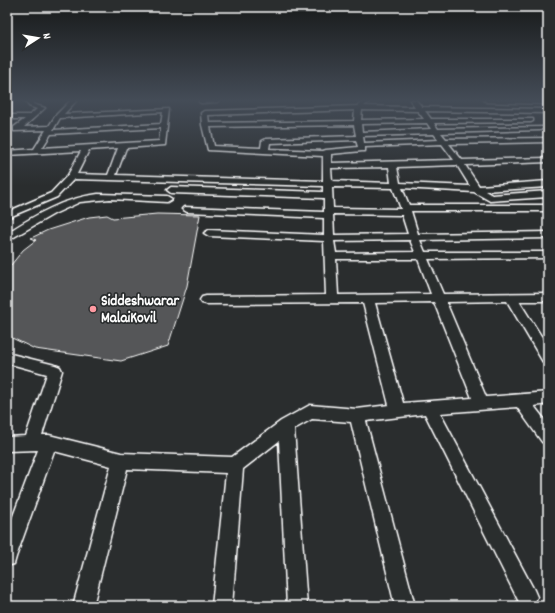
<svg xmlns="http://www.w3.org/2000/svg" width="555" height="613" font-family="Dekko,sans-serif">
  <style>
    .building { fill: #555758; stroke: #fff }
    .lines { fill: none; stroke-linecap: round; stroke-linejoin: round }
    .minor-casing { stroke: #fff; stroke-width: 3 }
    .minor { fill: #2a2d2e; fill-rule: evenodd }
    .poi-dot { fill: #ff9aa2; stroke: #2a2d2e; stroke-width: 1.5 }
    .labels { text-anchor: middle; stroke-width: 3.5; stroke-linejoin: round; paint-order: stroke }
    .poi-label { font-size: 15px; font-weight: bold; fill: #fff; stroke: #2a2d2e; text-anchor: start }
  </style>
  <rect width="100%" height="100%" fill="#2a2d2e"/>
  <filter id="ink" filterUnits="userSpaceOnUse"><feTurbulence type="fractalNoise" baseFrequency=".025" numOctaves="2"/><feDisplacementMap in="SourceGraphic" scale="8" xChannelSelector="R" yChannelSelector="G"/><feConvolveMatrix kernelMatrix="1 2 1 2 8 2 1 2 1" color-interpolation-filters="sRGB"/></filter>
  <g filter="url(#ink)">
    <polygon class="building" points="157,214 200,215 187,286 168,346 121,361 35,349 12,338 7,332 7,270 23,250 36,240 31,238 48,230 89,217 107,215 113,218"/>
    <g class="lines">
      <g class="minor-casing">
        <g id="minor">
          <path d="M27,100H33V104L45,108L24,127L49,126L56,115L71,100H77L64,114L169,109L165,145L126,148L116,175L323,181V156L208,150L202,125L201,113L204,111L357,106L364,100H371L364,106L415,107L410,100H416L422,107L548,109V113L425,111L431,119H533V121L531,122L434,123L438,129L542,127L544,128L540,130L441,133L446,139L548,138V142L449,144L462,160L548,158V162L465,165L479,186L548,181V187L485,191L492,195L548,191V197L490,201L474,192L402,188L409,205H548V211H411L418,234L548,232V238L420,240L425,252H548V258L428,259L443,294L548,293V301H519L548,347V363L543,362L507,301L446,302L486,397L548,392V404L534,406L548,424V444L542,442L517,407L440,413L534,590L537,597L534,604L529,606L520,604L425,414L366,421L415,606H395L351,422L312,419L294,429L307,606H287L279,441L243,469L232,606H212L226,473L127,469L93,606H73L111,466L54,451L16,557L14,564L7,566V532L38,450L7,451V437L26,436L47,374L7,363V353L55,365L60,367L62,371L42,435H49L121,453L232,457L281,421L310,405L357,409L389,405L363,303L206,304L202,303L200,300L202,297L206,296L326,295L324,241L209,236L204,233L209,230L324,235V218L187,212L182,209L184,207L324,212V198L171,193L167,190L171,187L323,192V186L74,179L57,197L7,218V212L51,193L68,175L81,151L7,155V151L34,149L46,130L14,131V127L25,119H7V115H30L37,109L29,106L26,102ZM355,110L354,121L209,123L208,115ZM362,110L418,111L424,119L361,120ZM163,112L161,124L53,130L60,118ZM427,123L431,129L362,132L361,124ZM354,125L356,136L266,139L262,141L261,148L214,146L210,127ZM161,128L159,141L42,148L51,134ZM434,134L439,140L364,143L363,136ZM356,140L358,147L326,150L323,151L269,149L270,143ZM442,144L454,160L331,163V154L362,151H365V147ZM118,148L108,175L77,174L89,150ZM457,165L470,186L400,183L397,167ZM389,167L391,183L332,181L331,168ZM332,187L393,188L401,209L333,208ZM333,214L402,215L408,234L334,235ZM410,240L415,252L336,253L334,241ZM336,259H418L431,294L338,295ZM434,302L472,398L403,403L375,303Z"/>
          <polygon points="199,100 220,100 217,102 201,103 199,102"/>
          <polygon points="484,100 548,100 548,104 487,102"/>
          <path d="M98,194L167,196L172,199L167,202L110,199L80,202L54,214L7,241V233C35,215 64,198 98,194Z"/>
        </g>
      </g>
      <use href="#minor" class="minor"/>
    </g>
  </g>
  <linearGradient id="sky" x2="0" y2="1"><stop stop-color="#171919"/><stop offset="0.54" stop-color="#444c57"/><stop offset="1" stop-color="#444c57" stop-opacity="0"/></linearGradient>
  <rect width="555" height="186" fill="url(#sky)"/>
  <circle class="poi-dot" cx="93" cy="309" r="4"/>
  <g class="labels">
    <g class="poi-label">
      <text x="101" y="305">Siddeshwarar<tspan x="101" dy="17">MalaiKovil</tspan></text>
    </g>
  </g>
  <rect width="555" height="613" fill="none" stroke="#2a2d2e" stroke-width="24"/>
  <rect x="12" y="12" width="531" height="589" fill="none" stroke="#fff" stroke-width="1.5" filter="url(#ink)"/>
  <g transform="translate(38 38) rotate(78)" stroke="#2a2d2e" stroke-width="3" paint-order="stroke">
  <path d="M0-3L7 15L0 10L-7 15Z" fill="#ffffff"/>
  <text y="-6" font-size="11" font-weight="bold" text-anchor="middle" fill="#ffffff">N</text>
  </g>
</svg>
